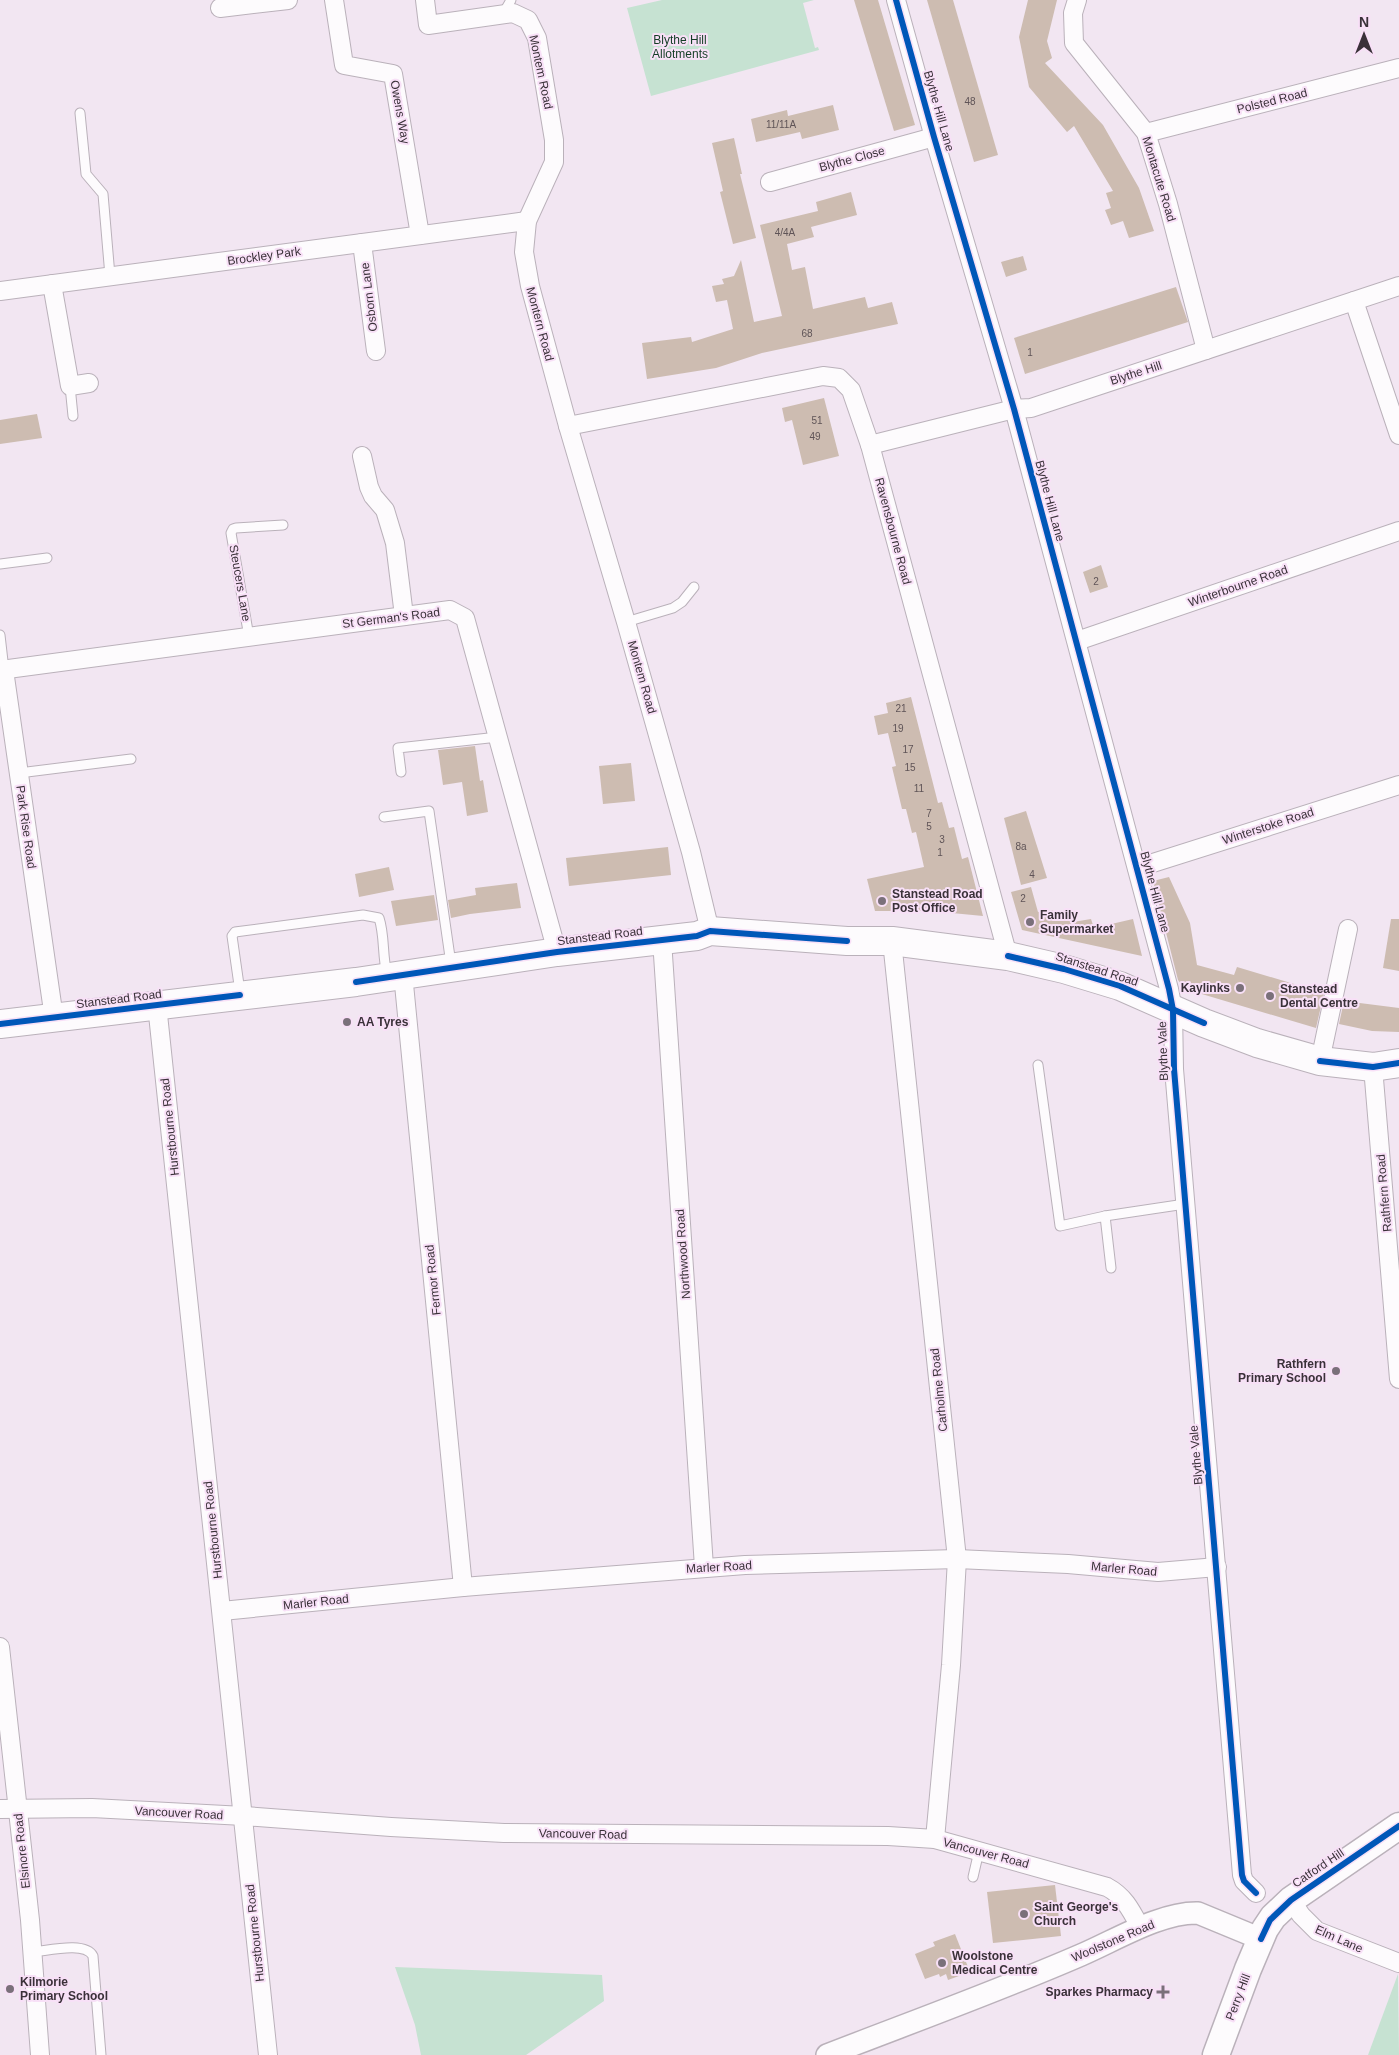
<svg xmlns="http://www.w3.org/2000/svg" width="1399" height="2055" font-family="Helvetica,sans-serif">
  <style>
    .green { fill: #c6e2d2 }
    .building { fill: #cdbcb1 }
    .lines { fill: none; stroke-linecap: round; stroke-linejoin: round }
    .service-casing { stroke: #bab1ba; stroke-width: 11 }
    .minor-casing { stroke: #bab1ba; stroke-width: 20 }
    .tertiary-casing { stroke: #bab1ba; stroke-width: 24 }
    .primary-casing { stroke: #bab1ba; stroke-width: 29 }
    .trunk-casing { stroke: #bab1ba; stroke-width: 30 }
    .service { stroke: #fdfbfd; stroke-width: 9 }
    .minor { stroke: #fdfbfd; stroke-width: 18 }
    .tertiary { stroke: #fdfbfd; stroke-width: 21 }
    .primary { stroke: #fdfbfd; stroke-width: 26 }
    .trunk { stroke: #fdfbfd; stroke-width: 28 }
    .cycleway-casing { stroke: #f8e0f7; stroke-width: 9 }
    .cycleway { stroke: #0057b8; stroke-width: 6 }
    .poi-dot { fill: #7a707a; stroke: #f8e0f7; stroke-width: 2 }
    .labels { text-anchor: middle; stroke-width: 4; stroke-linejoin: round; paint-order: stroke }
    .number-label { font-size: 10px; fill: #5f5457 }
    .park-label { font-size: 12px; fill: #133d25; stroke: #f8e0f7 }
    .street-label { font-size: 12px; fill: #3a3139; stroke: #f8e0f7 }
    .poi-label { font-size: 12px; font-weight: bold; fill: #3a3139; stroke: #f8e0f7; text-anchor: start }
  </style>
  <rect width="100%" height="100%" fill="#f2e6f2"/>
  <g class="green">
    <polygon points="662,0 814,0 803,3 815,48 818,47 819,50 651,96 627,8"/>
    <polygon points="395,1967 602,1975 604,2001 526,2055 421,2055 415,2025"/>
    <polygon points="1398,1974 1399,2055 1368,2055"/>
  </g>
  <g class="building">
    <polygon points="854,0 878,0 915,125 894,131"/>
    <polygon points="927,0 953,0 998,155 974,162"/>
    <polygon points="1028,0 1057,0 1047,41 1052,58 1045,63 1103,125 1139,188 1154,231 1129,238 1123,221 1111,225 1105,210 1111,208 1106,193 1113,191 1074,126 1067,132 1029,87 1019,37"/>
    <polygon points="833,105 839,130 802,139 800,132 756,142 751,119 787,110 788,116"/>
    <polygon points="734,138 742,174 740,174 756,238 733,244 720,192 723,191 712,143"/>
    <polygon points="851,192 857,215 811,227 814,237 787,244 792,270 805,267 813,309 865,297 868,308 892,302 898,324 762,353 716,368 647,379 642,343 691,337 692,342 733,329 727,300 716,302 712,286 724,284 722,279 734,276 741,260 754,322 782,316 760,225 818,211 816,202"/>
    <polygon points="1023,256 1027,270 1006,277 1001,262"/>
    <polygon points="1176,287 1188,322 1025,374 1014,338"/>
    <polygon points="824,398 839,456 803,465 792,420 785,422 782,408"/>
    <polygon points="37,414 42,438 0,444 0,420"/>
    <polygon points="1101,565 1108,587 1090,593 1083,572"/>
    <polygon points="911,697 938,803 942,802 949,828 954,827 962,859 968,857 983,916 931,911 875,911 867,879 924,867 916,832 912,833 906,809 902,809 892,767 896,766 888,733 878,735 874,716 888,713 886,703"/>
    <polygon points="475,746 480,781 483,780 488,812 467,816 462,782 443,785 438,750"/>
    <polygon points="631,763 635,801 603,804 599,766"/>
    <polygon points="1026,811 1047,878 1021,885 1004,818"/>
    <polygon points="668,847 671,875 569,886 566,858"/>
    <polygon points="389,867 394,890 359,897 355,874"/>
    <polygon points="1169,877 1190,923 1197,965 1234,975 1237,967 1324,993 1316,1028 1185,989 1178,980 1153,881"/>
    <polygon points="517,883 521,908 470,914 451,918 448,900 476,895 475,888"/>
    <polygon points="1031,887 1038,912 1053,910 1055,916 1070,912 1073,922 1091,919 1094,928 1133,919 1142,956 1022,930 1011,892"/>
    <polygon points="434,895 438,920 396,926 391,901"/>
    <polygon points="1391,919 1399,919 1399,971 1383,968"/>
    <polygon points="1344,1001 1399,1008 1399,1032 1372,1031 1339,1024"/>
    <polygon points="1055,1885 1061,1936 993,1943 987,1892"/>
    <polygon points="955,1934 970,1972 948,1980 946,1974 940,1977 939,1974 925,1979 915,1954 935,1946 933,1942"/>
  </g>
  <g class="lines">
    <g class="service-casing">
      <g id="service">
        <polyline points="503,14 511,0"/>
        <polyline points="80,113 86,174 103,194 110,276"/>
        <polyline points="70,386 73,416"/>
        <polyline points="0,564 47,558"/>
        <polyline points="626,622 673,608 682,602 694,587"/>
        <polyline points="0,635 4,670"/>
        <polyline points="249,637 231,533 233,529 236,528 283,525"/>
        <polyline points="401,772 398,748 498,737"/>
        <polyline points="19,773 131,759"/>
        <polyline points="384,817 429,811 451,964"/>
        <path d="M240,992L232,936L235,932L363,915L379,918C385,936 382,956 387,974"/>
        <polyline points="1038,1065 1060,1226 1105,1216 1111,1268"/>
        <polyline points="1105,1216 1185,1204"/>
        <polyline points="973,1877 979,1851"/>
        <path d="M32,1952C47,1951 85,1941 93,1956L101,2055"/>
      </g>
    </g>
    <g class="minor-casing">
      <g id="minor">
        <polyline points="334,0 344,65 393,74 420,235"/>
        <polyline points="425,0 428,25 513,13 528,20 537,38 554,140 554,162 527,221 524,252 530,286 568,426 626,622 691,852 710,931"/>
        <polyline points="896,0 934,137 1014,409 1169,989 1173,1010 1174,1069 1242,1875 1244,1881 1256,1893"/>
        <polyline points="1077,0 1073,13 1074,43 1146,133 1168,204 1206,350"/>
        <polyline points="220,8 288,0"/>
        <polyline points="1146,133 1399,68"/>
        <polyline points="770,182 934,137"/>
        <polyline points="362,243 376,351"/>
        <polyline points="52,284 70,386 89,383"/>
        <polyline points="0,291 527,221"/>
        <polyline points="1354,301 1399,435"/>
        <polyline points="568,426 823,376 839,378 851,390 870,445 1008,956"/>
        <polyline points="870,445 1014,409 1031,408 1399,286"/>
        <polyline points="362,456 369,487 373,496 385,510 395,543 404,616"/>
        <polyline points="1077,641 1399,531"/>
        <polyline points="0,670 450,610 465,618 557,952"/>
        <polyline points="4,670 54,1018"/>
        <polyline points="1137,868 1399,785"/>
        <polyline points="662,940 704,1567"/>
        <polyline points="892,941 957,1559 951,1665 935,1839"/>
        <polyline points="403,974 463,1587"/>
        <polyline points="157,1005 268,2055"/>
        <polyline points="1320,1061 1348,929"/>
        <polyline points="1373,1067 1399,1379"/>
        <polyline points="222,1611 463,1587 745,1565 957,1559 1068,1564 1158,1572 1217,1567"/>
        <polyline points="0,1647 30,1920 40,2055"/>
        <path d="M0,1809L92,1808L244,1816L391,1827L504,1833L888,1836L935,1839L1107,1887C1124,1896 1131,1910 1140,1927"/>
        <polyline points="1291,1900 1301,1915 1317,1931 1399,1963"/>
      </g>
    </g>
    <g class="tertiary-casing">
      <path id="tertiary" d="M827,2055C912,2022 998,1991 1081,1955C1116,1940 1161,1912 1198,1913L1261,1939"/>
    </g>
    <g class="primary-casing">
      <polyline id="primary" points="1216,2055 1248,1969 1265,1929 1273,1917 1291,1900 1399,1826"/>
    </g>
    <g class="trunk-casing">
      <polyline id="trunk" points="0,1024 356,982 557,952 697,936 710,931 847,941 892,941 1008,956 1064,969 1120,986 1204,1023 1257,1043 1320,1061 1373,1067 1399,1063"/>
    </g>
    <use href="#service" class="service"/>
    <use href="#minor" class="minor"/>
    <use href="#tertiary" class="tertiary"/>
    <use href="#primary" class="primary"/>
    <use href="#trunk" class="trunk"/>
    <g class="cycleway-casing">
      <g id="cycleway">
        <polyline points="896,0 934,137 1014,409 1169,989 1173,1010 1174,1069 1242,1875 1244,1881 1256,1893"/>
        <polyline points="1008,956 1064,969 1120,986 1204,1023"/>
        <polyline points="356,982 557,952 697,936 710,931 847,941"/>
        <polyline points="0,1024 240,995"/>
        <polyline points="1320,1061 1373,1067 1399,1063"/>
        <polyline points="1261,1939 1270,1920 1291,1900 1399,1826"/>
      </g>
    </g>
    <use href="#cycleway" class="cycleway"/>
  </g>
  <g class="poi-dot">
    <circle cx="882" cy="901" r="5"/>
    <circle cx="1030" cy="922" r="5"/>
    <circle cx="1240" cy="988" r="5"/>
    <circle cx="1270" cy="996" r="5"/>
    <circle cx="347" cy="1022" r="5"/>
    <circle cx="1336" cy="1371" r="5"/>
    <circle cx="1024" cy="1914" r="5"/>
    <circle cx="942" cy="1963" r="5"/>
    <circle cx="10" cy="1989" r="5"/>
    <path d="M1160.5 1984.5h5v5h5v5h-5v5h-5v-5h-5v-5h5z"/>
  </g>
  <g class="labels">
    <g class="number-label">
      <text x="970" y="105">48</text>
      <text x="781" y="128">11/11A</text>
      <text x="785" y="236">4/4A</text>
      <text x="807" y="337">68</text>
      <text x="1030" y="356">1</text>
      <text x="817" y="424">51</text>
      <text x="815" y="440">49</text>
      <text x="1096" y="585">2</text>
      <text x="901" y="712">21</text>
      <text x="898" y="732">19</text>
      <text x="908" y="753">17</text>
      <text x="910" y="771">15</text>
      <text x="919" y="792">11</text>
      <text x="929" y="817">7</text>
      <text x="929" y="830">5</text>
      <text x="942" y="843">3</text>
      <text x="1021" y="850">8a</text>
      <text x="940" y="856">1</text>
      <text x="1032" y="878">4</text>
      <text x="1023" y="902">2</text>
    </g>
    <g class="park-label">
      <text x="680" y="44">Blythe Hill<tspan x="680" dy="14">Allotments</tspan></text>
    </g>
    <g class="street-label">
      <text transform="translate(541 72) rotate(78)" y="4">Montem Road</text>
      <text transform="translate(1272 101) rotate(-14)" y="4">Polsted Road</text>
      <text transform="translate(939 111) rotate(74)" y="4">Blythe Hill Lane</text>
      <text transform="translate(400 112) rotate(80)" y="4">Owens Way</text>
      <text transform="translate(852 159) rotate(-15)" y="4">Blythe Close</text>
      <text transform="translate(1159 179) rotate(73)" y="4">Montacute Road</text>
      <text transform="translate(264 256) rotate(-8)" y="4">Brockley Park</text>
      <text transform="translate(369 297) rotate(-97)" y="4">Osborn Lane</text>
      <text transform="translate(540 324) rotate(75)" y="4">Montern Road</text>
      <text transform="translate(1136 373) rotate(-18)" y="4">Blythe Hill</text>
      <text transform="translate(1050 501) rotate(75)" y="4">Blythe Hill Lane</text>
      <text transform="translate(893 531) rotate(75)" y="4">Ravensbourne Road</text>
      <text transform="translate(240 583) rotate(80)" y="4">Steucers Lane</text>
      <text transform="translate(1238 586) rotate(-19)" y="4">Winterbourne Road</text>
      <text transform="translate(391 618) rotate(-7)" y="4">St German's Road</text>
      <text transform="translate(642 677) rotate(74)" y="4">Montem Road</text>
      <text transform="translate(1268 826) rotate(-18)" y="4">Winterstoke Road</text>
      <text transform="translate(26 827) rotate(82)" y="4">Park Rise Road</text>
      <text transform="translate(1155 892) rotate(75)" y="4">Blythe Hill Lane</text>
      <text transform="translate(600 936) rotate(-7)" y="4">Stanstead Road</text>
      <text transform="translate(1097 969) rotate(18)" y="4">Stanstead Road</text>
      <text transform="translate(119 999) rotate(-7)" y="4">Stanstead Road</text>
      <text transform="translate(1163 1051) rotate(-92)" y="4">Blythe Vale</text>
      <text transform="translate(170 1127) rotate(-96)" y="4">Hurstbourne Road</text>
      <text transform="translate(1384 1193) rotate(-95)" y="4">Rathfern Road</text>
      <text transform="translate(683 1254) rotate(-94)" y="4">Northwood Road</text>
      <text transform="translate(433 1280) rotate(-96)" y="4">Fermor Road</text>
      <text transform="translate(939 1390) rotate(-96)" y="4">Carholme Road</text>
      <text transform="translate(1196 1455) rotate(-95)" y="4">Blythe Vale</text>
      <text transform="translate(213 1530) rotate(-96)" y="4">Hurstbourne Road</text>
      <text transform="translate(719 1567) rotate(-3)" y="4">Marler Road</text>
      <text transform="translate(1124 1569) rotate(5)" y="4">Marler Road</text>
      <text transform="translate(316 1602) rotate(-6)" y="4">Marler Road</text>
      <text transform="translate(179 1813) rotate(3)" y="4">Vancouver Road</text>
      <text transform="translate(583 1834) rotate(1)" y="4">Vancouver Road</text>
      <text transform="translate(22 1851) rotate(-96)" y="4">Elsinore Road</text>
      <text transform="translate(986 1853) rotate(15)" y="4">Vancouver Road</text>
      <text transform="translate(1318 1868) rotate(-34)" y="4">Catford Hill</text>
      <text transform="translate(255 1933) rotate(-96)" y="4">Hurstbourne Road</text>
      <text transform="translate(1339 1939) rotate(24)" y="4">Elm Lane</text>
      <text transform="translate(1113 1941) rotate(-23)" y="4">Woolstone Road</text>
      <text transform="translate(1238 1997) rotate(-69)" y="4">Perry Hill</text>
    </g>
    <g class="poi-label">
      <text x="892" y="898">Stanstead Road<tspan x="892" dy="14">Post Office</tspan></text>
      <text x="1040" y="919">Family<tspan x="1040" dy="14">Supermarket</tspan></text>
      <text x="1230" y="992" text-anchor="end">Kaylinks</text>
      <text x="1280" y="993">Stanstead<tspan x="1280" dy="14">Dental Centre</tspan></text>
      <text x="357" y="1026">AA Tyres</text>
      <text x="1326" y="1368" text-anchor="end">Rathfern<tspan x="1326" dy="14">Primary School</tspan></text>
      <text x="1034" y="1911">Saint George's<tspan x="1034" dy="14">Church</tspan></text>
      <text x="952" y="1960">Woolstone<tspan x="952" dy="14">Medical Centre</tspan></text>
      <text x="20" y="1986">Kilmorie<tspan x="20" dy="14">Primary School</tspan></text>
      <text x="1153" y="1996" text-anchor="end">Sparkes Pharmacy</text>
    </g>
  </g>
  <g transform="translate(1364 35)" stroke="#f8e0f7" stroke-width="4" paint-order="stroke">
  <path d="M0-4L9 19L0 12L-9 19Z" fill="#3a3139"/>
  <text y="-8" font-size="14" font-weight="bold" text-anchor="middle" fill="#3a3139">N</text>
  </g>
</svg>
